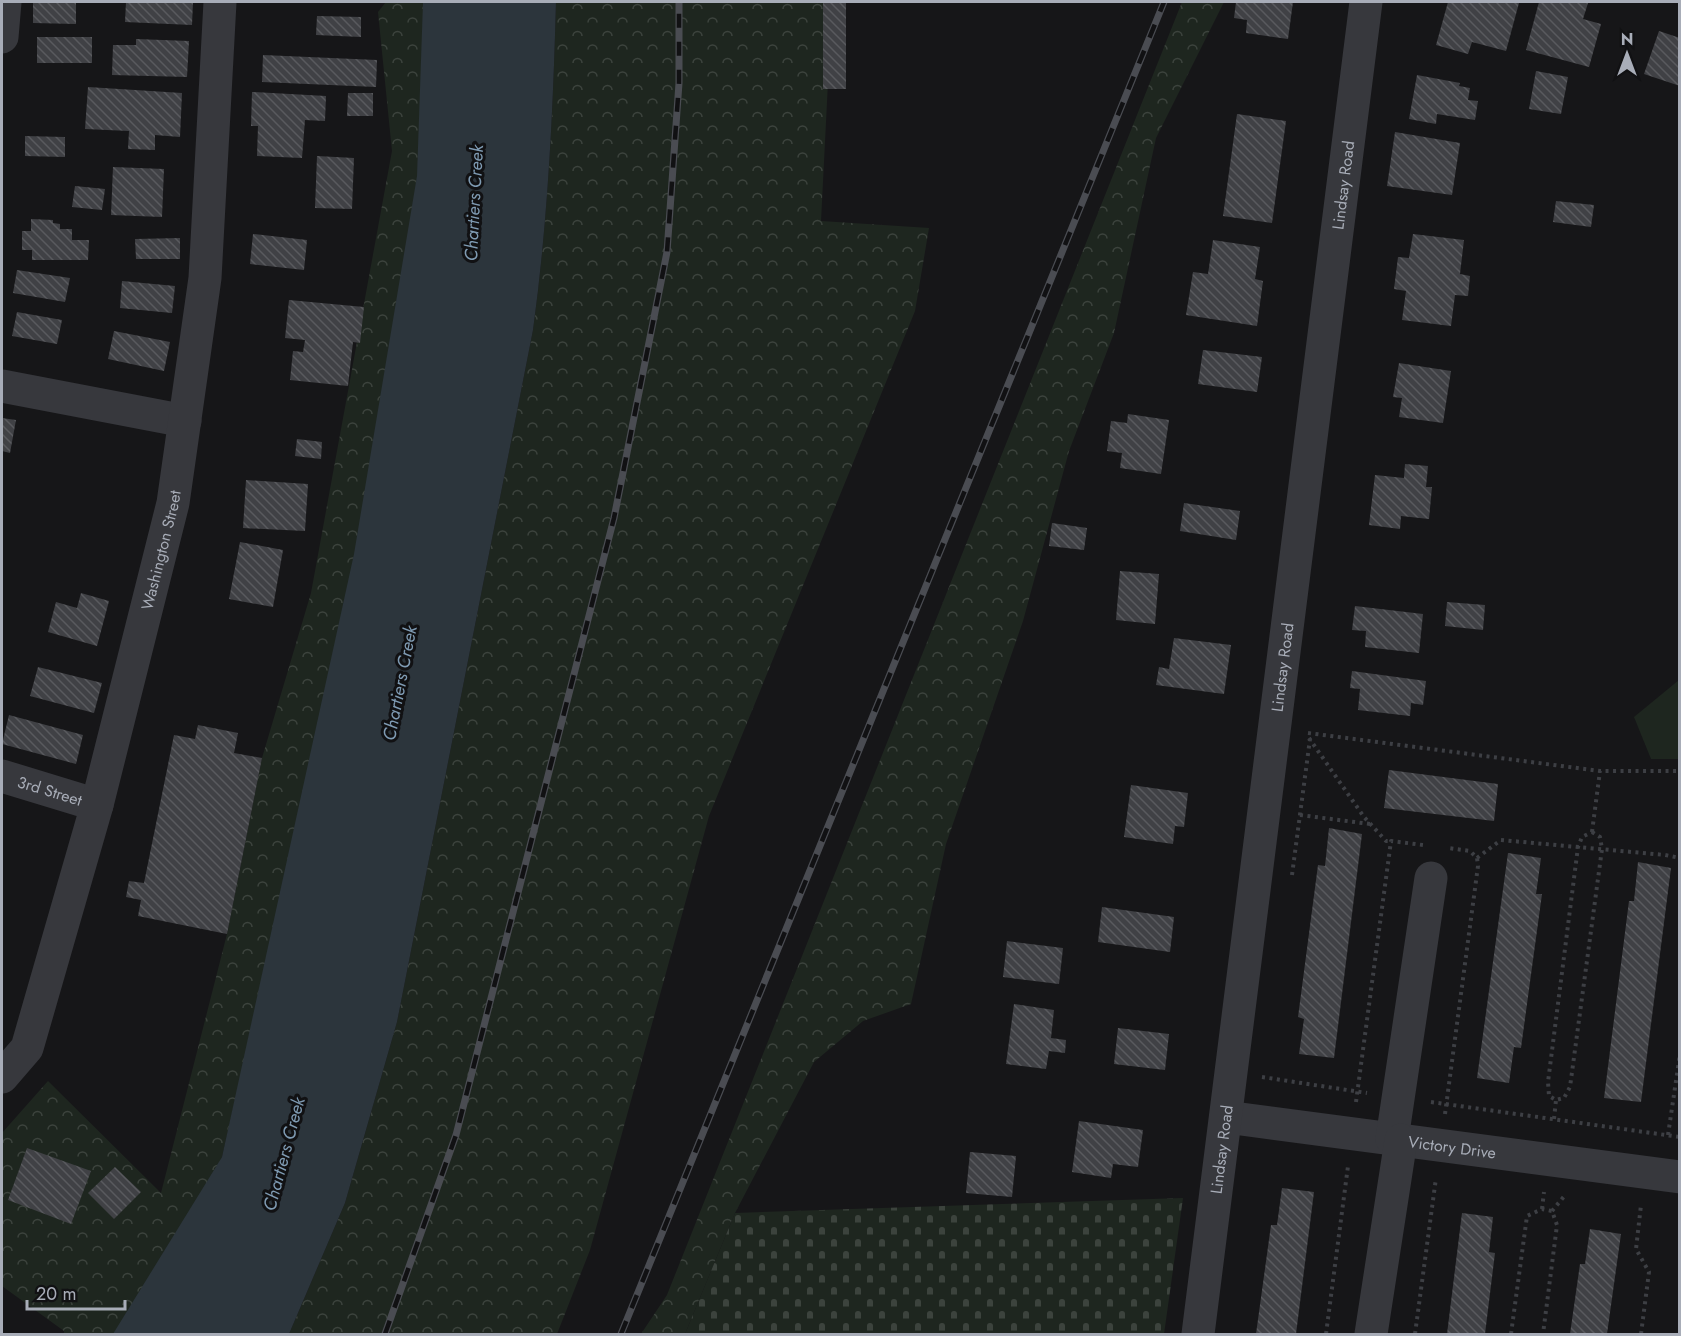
<svg xmlns="http://www.w3.org/2000/svg" width="1681" height="1336" font-family="Jost,sans-serif">
  <style>
    .forest { fill: url(#forest-crowns) }
    .cemetery { fill: url(#cemetery-stones) }
    .park { fill: #1e261f }
    .water { fill: #2c353c }
    .building { fill: url(#building-back-hatch) }
    .lines { fill: none; stroke-linecap: round; stroke-linejoin: round }
    .path { stroke: #3d3f44; stroke-width: 4; stroke-dasharray: 3 4.5; stroke-linecap: butt }
    .minor { stroke: #37383d; stroke-width: 33 }
    .rail-casing { stroke: #4a4c52; stroke-width: 7 }
    .rail { stroke: #111113; stroke-width: 4.5; stroke-dasharray: 14; stroke-linecap: butt }
    .labels { text-anchor: middle; stroke-width: 6; stroke-linejoin: round; paint-order: stroke }
    .street-label { font-size: 16px; fill: #a8adb8; stroke: #111113 }
    .water-label { font-size: 18px; font-style: italic; fill: #7f9bb3; stroke: #111113 }
  </style>
  <defs>
    <pattern id="forest-crowns" width="20" height="18" patternUnits="userSpaceOnUse" patternTransform="scale(1.5)"><rect width="20" height="18" fill="#1e261f"/><path d="M2 6a3 3 0 1 1 6 0M12 15a3 3 0 1 1 6 0" fill="none" stroke="#3c433d"/></pattern>
    <pattern id="cemetery-stones" width="16" height="16" patternUnits="userSpaceOnUse" patternTransform="scale(1.5)"><rect width="16" height="16" fill="#1e261f"/><path d="M2 7V4a2 2 0 0 1 4 0v3zM10 15v-3a2 2 0 0 1 4 0v3z" fill="#3c433d"/></pattern>
    <pattern id="building-back-hatch" width="6" height="6" patternUnits="userSpaceOnUse" patternTransform="scale(1.5)"><rect width="6" height="6" fill="#404145"/><path d="M-1 5l2 2M0 0l6 6M5-1l2 2" fill="none" stroke="#595a5e"/></pattern>
  </defs>
  <rect width="100%" height="100%" fill="#161618"/>
  <g class="forest">
    <polygon points="386,2 449,2 394,403 222,1157 137,1334 64,1334 64,1331 2,1286 2,1133 48,1081 161,1193 227,934 262,758 311,593 392,151 378,12"/>
    <path d="M556,2H832L821,221L929,228L915,311L709,816L590,1250L557,1334H289L345,1203L397,1022L533,330C548,221 553,112 556,2Z"/>
    <polygon points="1182,2 1224,2 1156,138 1114,333 1069,451 1023,621 946,844 911,1004 863,1021 814,1062 735,1213 685,1334 641,1334 667,1295"/>
  </g>
  <polygon class="cemetery" points="1183,1198 1164,1334 685,1334 735,1213"/>
  <polygon class="park" points="1679,680 1679,759 1651,759 1634,717"/>
  <path class="water" d="M423,2H556C553,112 548,221 533,330L397,1022L345,1203L289,1334H113L222,1157L354,554L417,176Z"/>
  <g class="building">
    <polygon points="33,2 76,2 76,24 33,23"/>
    <polygon points="126,2 193,2 192,25 125,22"/>
    <rect x="823" y="2" width="23" height="87"/>
    <polygon points="1236,2 1293,2 1288,39 1246,33 1247,20 1234,18"/>
    <polygon points="1448,2 1519,3 1506,51 1472,42 1468,54 1436,45"/>
    <polygon points="1539,2 1588,3 1583,19 1601,24 1589,67 1526,50"/>
    <polygon points="317,16 361,17 361,37 316,35"/>
    <polygon points="1659,31 1680,38 1680,86 1644,74"/>
    <rect x="37" y="37" width="55" height="26"/>
    <polygon points="136,39 189,41 187,77 112,75 113,45 136,45"/>
    <polygon points="263,55 377,60 376,87 262,82"/>
    <polygon points="1536,71 1568,77 1561,114 1529,109"/>
    <polygon points="1417,75 1460,83 1459,86 1470,88 1468,100 1478,101 1475,120 1437,114 1436,124 1409,119"/>
    <polygon points="88,87 182,93 180,137 155,135 155,150 128,149 129,131 85,129"/>
    <polygon points="252,92 326,96 325,121 305,120 302,158 257,156 258,126 251,126"/>
    <polygon points="348,93 373,93 373,116 347,116"/>
    <polygon points="1237,114 1286,121 1272,223 1223,216"/>
    <polygon points="1395,132 1460,143 1452,195 1387,186"/>
    <polygon points="25,136 65,137 65,157 25,156"/>
    <polygon points="317,156 354,158 352,209 315,208"/>
    <polygon points="113,167 164,169 162,217 111,215"/>
    <polygon points="75,186 105,189 102,210 72,207"/>
    <polygon points="1556,201 1594,205 1591,227 1553,222"/>
    <polygon points="31,219 53,220 53,223 60,224 60,229 72,229 72,240 89,240 88,260 32,260 32,250 22,250 22,231 31,231"/>
    <polygon points="253,234 307,240 304,270 250,264"/>
    <polygon points="1413,234 1464,240 1460,274 1470,276 1468,296 1455,295 1451,326 1402,320 1406,291 1394,289 1398,257 1409,258"/>
    <polygon points="180,238 180,259 136,259 135,239"/>
    <polygon points="1213,240 1260,247 1255,279 1263,281 1257,326 1186,315 1193,272 1208,274"/>
    <polygon points="17,270 70,278 65,302 13,293"/>
    <polygon points="122,281 175,286 172,313 120,308"/>
    <polygon points="289,300 364,307 360,343 353,342 348,386 290,380 293,351 303,352 305,340 285,338"/>
    <polygon points="17,312 62,320 57,344 12,336"/>
    <polygon points="114,331 170,342 164,371 108,359"/>
    <polygon points="1203,350 1262,357 1257,392 1198,384"/>
    <polygon points="1399,363 1451,371 1443,423 1399,417 1402,398 1393,397"/>
    <polygon points="1128,414 1169,420 1161,474 1120,468 1122,453 1107,451 1111,421 1127,423"/>
    <polygon points="2,418 16,420 10,453 2,451"/>
    <polygon points="297,439 322,442 321,459 295,456"/>
    <polygon points="1405,464 1428,466 1426,487 1432,487 1429,519 1401,516 1400,529 1369,525 1375,475 1404,478"/>
    <polygon points="246,480 308,484 305,531 243,528"/>
    <polygon points="1184,503 1240,511 1236,540 1180,531"/>
    <polygon points="1052,523 1087,528 1084,550 1049,546"/>
    <polygon points="240,542 283,550 273,607 229,599"/>
    <polygon points="1120,571 1159,574 1155,624 1116,620"/>
    <polygon points="81,593 109,601 97,646 48,632 56,602 77,608"/>
    <polygon points="1447,602 1485,605 1483,630 1445,626"/>
    <polygon points="1355,606 1423,614 1419,653 1365,647 1366,631 1352,630"/>
    <polygon points="1174,638 1231,645 1224,694 1156,685 1159,667 1169,669"/>
    <polygon points="38,667 102,683 94,713 30,696"/>
    <polygon points="1352,671 1426,681 1423,705 1411,703 1410,716 1358,710 1360,689 1350,688"/>
    <polygon points="9,715 83,735 76,764 2,744"/>
    <polygon points="198,725 238,733 234,753 262,758 227,934 138,916 141,900 126,897 129,881 144,883 174,735 195,739"/>
    <polygon points="1389,770 1498,784 1494,821 1384,808"/>
    <polygon points="1131,785 1188,793 1184,827 1175,826 1173,844 1124,837"/>
    <polygon points="1329,828 1362,834 1334,1058 1299,1054 1304,1019 1298,1017 1318,865 1325,866"/>
    <polygon points="1508,853 1541,858 1536,894 1542,894 1521,1048 1514,1047 1509,1083 1477,1078"/>
    <polygon points="1638,862 1671,868 1641,1102 1604,1098 1629,901 1634,901"/>
    <polygon points="1102,907 1174,917 1170,952 1098,942"/>
    <polygon points="1007,941 1063,948 1059,984 1003,977"/>
    <polygon points="1014,1004 1054,1010 1051,1038 1066,1040 1065,1053 1049,1051 1046,1069 1006,1064"/>
    <polygon points="1118,1028 1169,1034 1165,1070 1114,1064"/>
    <polygon points="1079,1121 1143,1130 1138,1167 1113,1164 1111,1178 1072,1172"/>
    <polygon points="27,1148 91,1171 71,1224 8,1200"/>
    <polygon points="970,1152 1016,1156 1012,1197 966,1193"/>
    <polygon points="115,1167 141,1192 114,1219 88,1193"/>
    <polygon points="1282,1188 1314,1192 1296,1334 1256,1334 1271,1225 1277,1225"/>
    <polygon points="1462,1213 1493,1217 1489,1252 1495,1253 1485,1334 1447,1334"/>
    <polygon points="1590,1229 1621,1234 1607,1334 1570,1334 1580,1264 1585,1264"/>
  </g>
  <g class="lines">
    <g class="path">
      <polyline points="1308,733 1600,771 1680,771"/>
      <polyline points="1309,738 1364,817 1386,841 1391,841"/>
      <polyline points="1300,815 1370,824"/>
      <polygon points="1592,832 1600,837 1602,849 1570,1087 1564,1098 1556,1100 1549,1096 1548,1082 1578,847 1582,837"/>
      <polyline points="1592,832 1600,771"/>
      <polyline points="1477,858 1501,840 1665,855 1680,858"/>
      <polyline points="1292,875 1310,739"/>
      <polyline points="1262,1077 1367,1093"/>
      <polyline points="1356,1102 1391,841 1423,845"/>
      <polyline points="1431,1102 1680,1137"/>
      <polyline points="1445,1114 1478,866 1477,858 1470,851 1448,848"/>
      <polyline points="1554,1119 1556,1100"/>
      <polyline points="1668,1135 1680,1054"/>
      <polyline points="1542,1209 1544,1192"/>
      <polyline points="1552,1211 1566,1194"/>
      <polyline points="1326,1334 1348,1166"/>
      <polyline points="1415,1334 1436,1178"/>
      <polyline points="1511,1334 1527,1216 1542,1209 1552,1211 1557,1225 1543,1334"/>
      <polyline points="1641,1334 1649,1272 1636,1249 1641,1205"/>
    </g>
    <g class="minor">
      <polyline points="2,37 5,2"/>
      <polyline points="2,386 185,421"/>
      <path id="s1" d="M2,776L97,805"/>
      <path id="s2" d="M2,1077L27,1048L97,805L173,503L205,278L220,2"/>
      <path id="s3" d="M1226,1117L1680,1177"/>
      <polyline points="1392,1139 1431,878"/>
      <path id="s4" d="M1198,1334L1366,2"/>
      <polyline points="1371,1334 1401,1140"/>
    </g>
    <g class="rail-casing">
      <g id="rail">
        <polyline points="385,1334 456,1135 614,518 667,252 679,83 679,2"/>
        <polyline points="621,1334 1164,2"/>
      </g>
    </g>
    <use href="#rail" class="rail"/>
  </g>
  <g class="labels">
    <g class="street-label">
      <text dy="6" stroke="none"><textPath href="#s4" startOffset="1158">Lindsay Road</textPath></text>
      <text dy="6" stroke="none"><textPath href="#s2" startOffset="554">Washington Street</textPath></text>
      <text dy="6" stroke="none"><textPath href="#s4" startOffset="672">Lindsay Road</textPath></text>
      <text dy="6" stroke="none"><textPath href="#s1" startOffset="50">3rd Street</textPath></text>
      <text dy="6" stroke="none"><textPath href="#s3" startOffset="228">Victory Drive</textPath></text>
      <text dy="6" stroke="none"><textPath href="#s4" startOffset="186">Lindsay Road</textPath></text>
    </g>
    <g class="water-label">
      <text transform="translate(474 203) rotate(-87)" y="6">Chartiers Creek</text>
      <text transform="translate(400 683) rotate(-79)" y="6">Chartiers Creek</text>
      <text transform="translate(284 1154) rotate(-75)" y="6">Chartiers Creek</text>
    </g>
  </g>
  <rect width="1681" height="1336" fill="none" stroke="#a8adb8" stroke-width="6"/>
  <g transform="translate(1627 54)" stroke="#111113" stroke-width="4.5" paint-order="stroke">
  <path d="M0-4.5L10 22L0 15L-10 22Z" fill="#a8adb8"/>
  <text y="-9" font-size="16" font-weight="bold" text-anchor="middle" fill="#a8adb8">N</text>
  </g>
  <path d="M27 1300v9h98v-9" fill="none" stroke="#a8adb8" stroke-width="3"/>
  <text x="36" y="1300" font-size="18" fill="#a8adb8" stroke="#111113" stroke-width="4.5" paint-order="stroke">20 m</text>
</svg>
